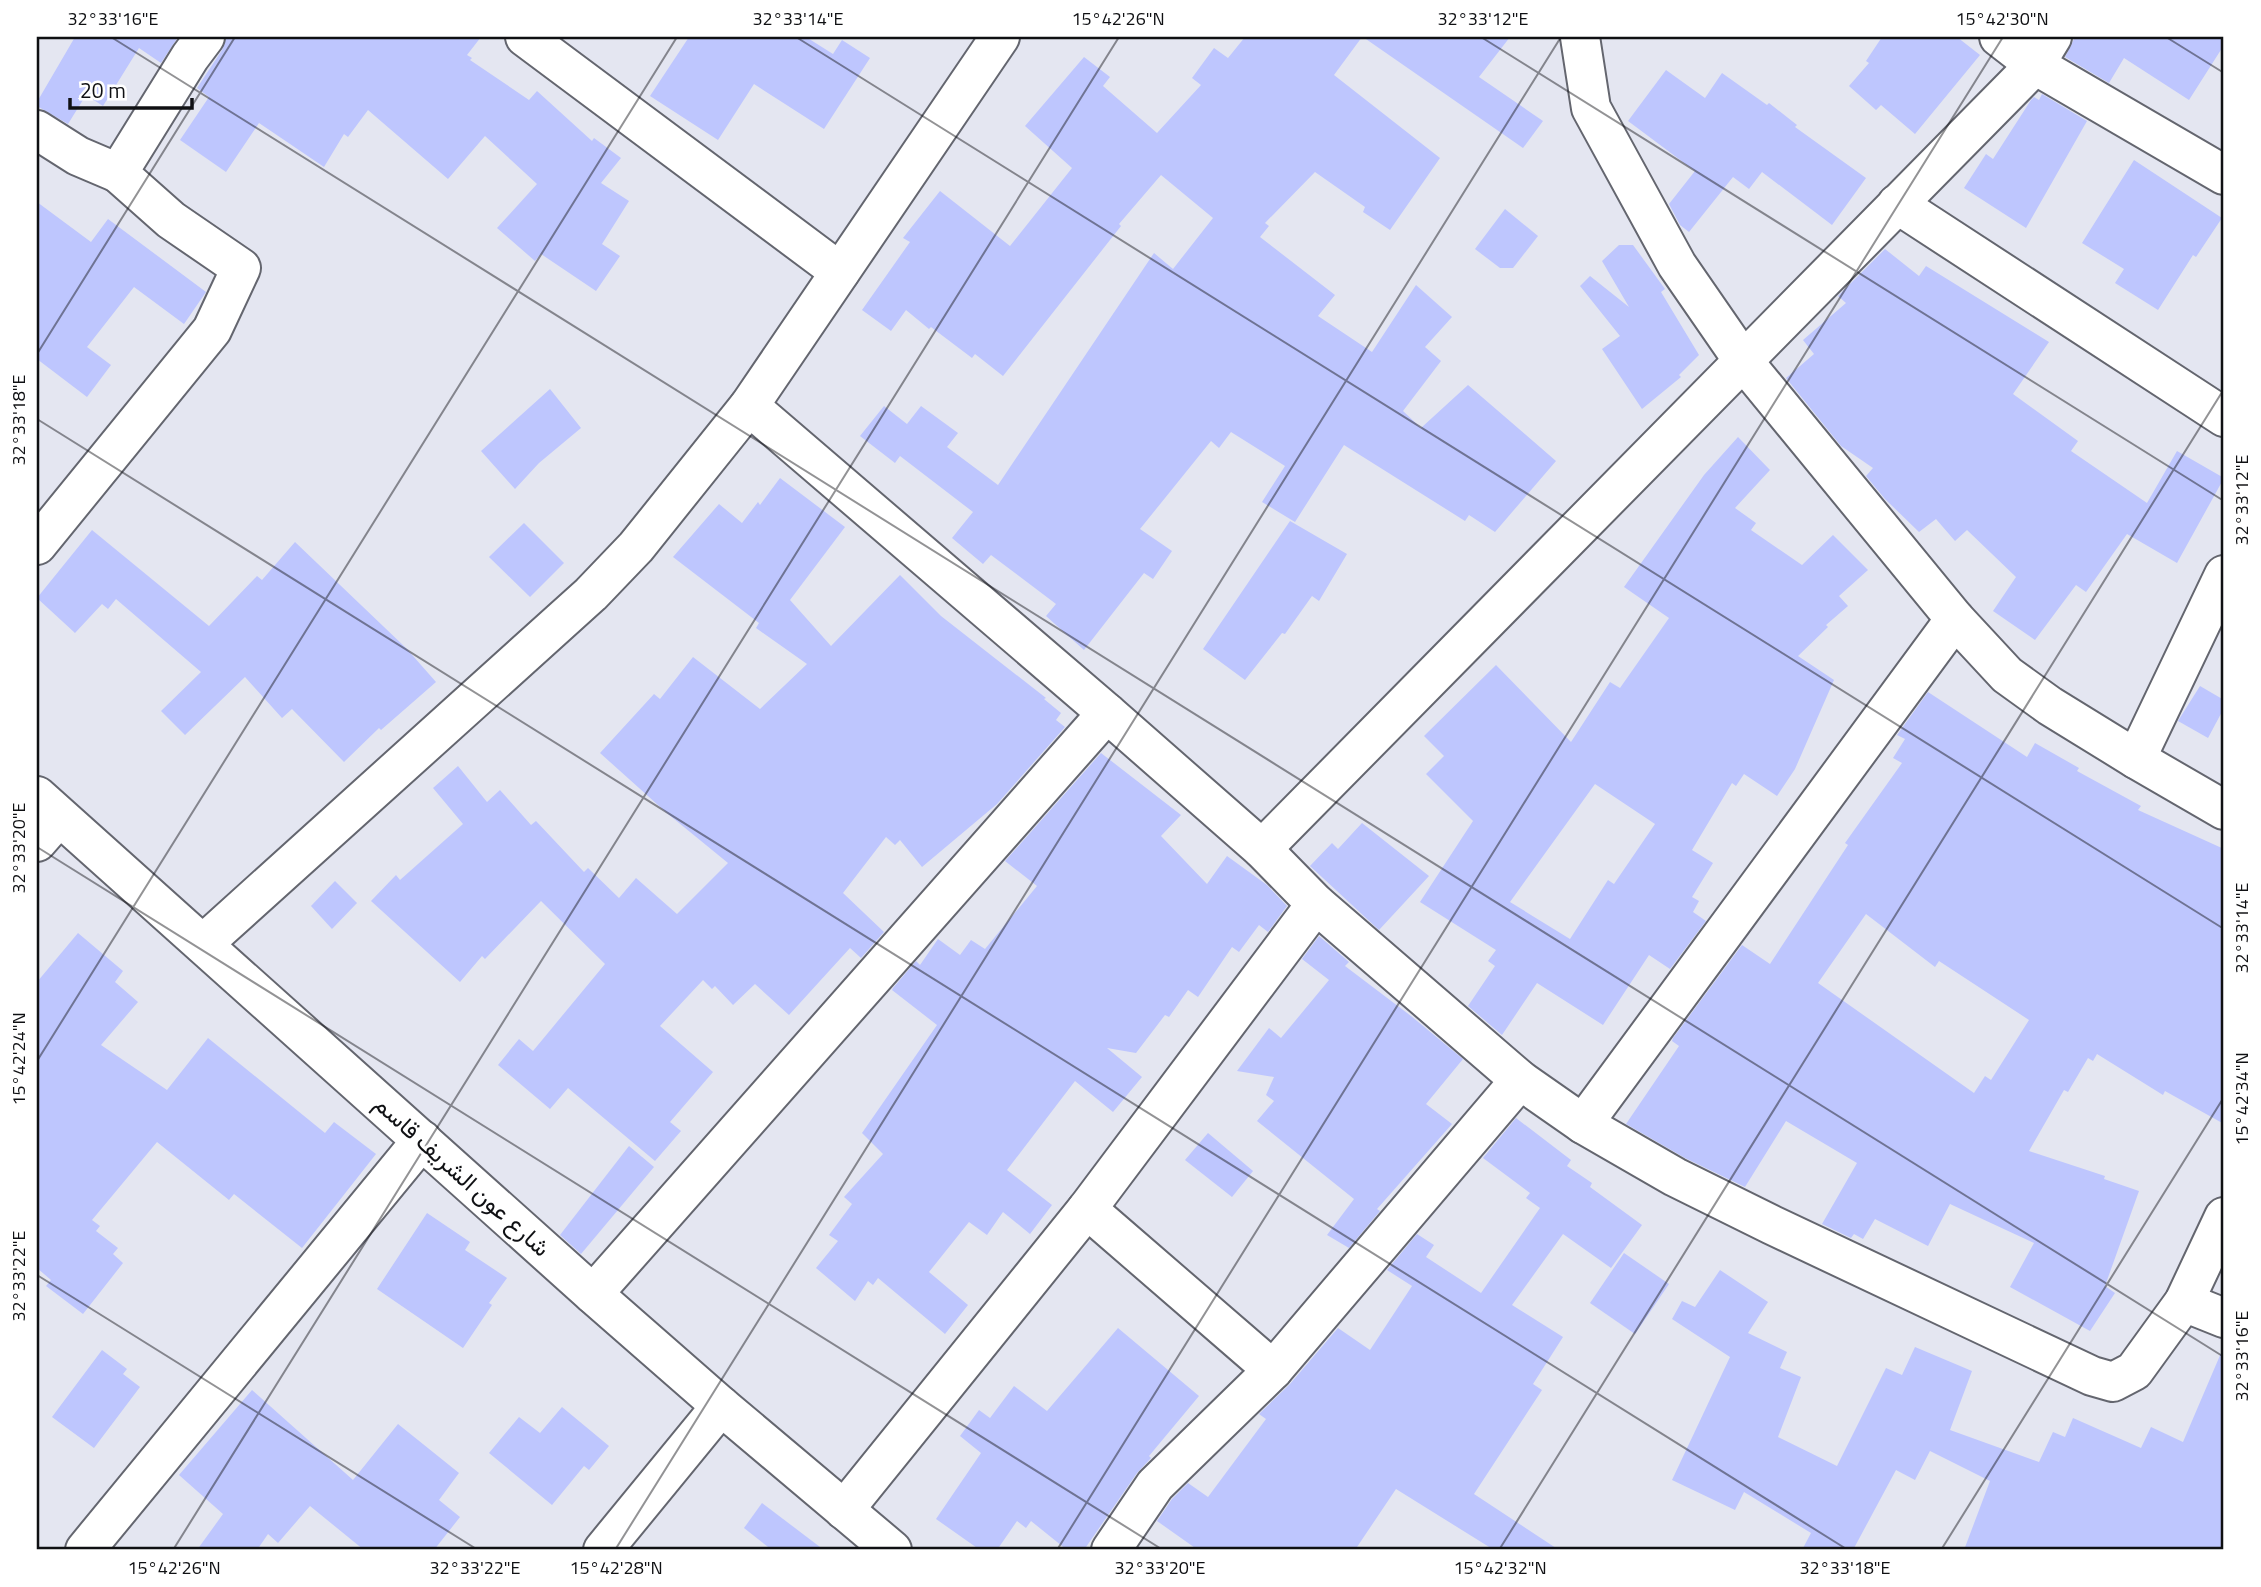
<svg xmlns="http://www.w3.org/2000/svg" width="2261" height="1587" font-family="'Titillium Web',Vazirmatn,sans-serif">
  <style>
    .building { fill: #bec6fe; fill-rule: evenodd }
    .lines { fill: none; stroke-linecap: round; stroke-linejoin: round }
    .minor-casing { stroke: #64666f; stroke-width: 42 }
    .minor { stroke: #fff; stroke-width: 38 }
    .ticks { fill: none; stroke: #0f1013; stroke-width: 2; stroke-opacity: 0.45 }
    .labels { text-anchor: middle; stroke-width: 6; stroke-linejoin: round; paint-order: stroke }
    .street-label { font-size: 24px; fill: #0f1013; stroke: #fff }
    .neatline { fill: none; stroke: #0f1013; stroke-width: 2.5 }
    .ticks-label { font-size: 18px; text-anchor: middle; fill: #0f1013 }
  </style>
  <rect width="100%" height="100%" fill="#e4e6f1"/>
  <g class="building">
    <polygon points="75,37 178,37 161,63 139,48 103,106 86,95 68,124 37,106 37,102"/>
    <polygon points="226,37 481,37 467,55 472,58 470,60 529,100 537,91 592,141 594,138 621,158 601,183 629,201 602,244 620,256 596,291 541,254 535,261 497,228 537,184 485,136 448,179 368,110 348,137 344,134 324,167 259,123 226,172 180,140 209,97 197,88 222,50"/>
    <polygon points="689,37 806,37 833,54 842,40 870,58 824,129 754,84 718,140 650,96"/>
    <polygon points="1245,37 1362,37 1334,75 1440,158 1390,230 1363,212 1365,207 1315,172 1265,223 1269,226 1260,237 1335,295 1318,316 1372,352 1416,285 1452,317 1425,347 1441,361 1403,411 1421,428 1468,385 1556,461 1495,532 1469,515 1465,521 1344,445 1295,522 1262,502 1285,466 1231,432 1219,448 1211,441 1140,529 1172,551 1153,579 1144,573 1084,650 1046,616 1056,604 991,555 983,564 952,538 973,512 900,456 895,463 860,436 884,406 907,424 921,406 958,433 947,447 998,485 1154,253 1173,269 1213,218 1161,175 1119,224 1121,226 1003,376 975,354 972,358 931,327 929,329 906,310 891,331 862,310 910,242 903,238 940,191 1010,246 1072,168 1025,126 1084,57 1110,77 1103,86 1157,133 1201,85 1192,78 1214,48 1228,58"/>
    <polygon points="1363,37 1510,37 1479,77 1543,121 1523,148"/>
    <polygon points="1882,37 1957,37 1980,55 1915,134 1881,105 1876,110 1849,86 1869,63 1866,61"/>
    <polygon points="2075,37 2224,37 2224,45 2189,100 2124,58 2109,83 2065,57"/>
    <polygon points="1666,70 1705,98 1722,73 1767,105 1769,103 1797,125 1795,127 1866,178 1832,225 1762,172 1749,189 1733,177 1689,232 1680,225 1669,204 1695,171 1628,121"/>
    <polygon points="2042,94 2087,121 2026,228 1964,188 1986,154 1993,159 2031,100 2034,97 2039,100"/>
    <polygon points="2134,160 2222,218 2196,257 2193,255 2158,310 2115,283 2124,269 2082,243"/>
    <polygon points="37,202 91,242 108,219 206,292 184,324 134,287 87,347 111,365 87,397 37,359"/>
    <polygon points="1505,209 1538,236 1513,268 1500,268 1475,249"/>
    <polygon points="1619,245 1633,245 1665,289 1661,292 1699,355 1679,375 1681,377 1642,409 1602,349 1620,336 1580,286 1590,276 1629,307 1602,261"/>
    <polygon points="1885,249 1919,276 1926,266 2049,342 2013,394 2078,441 2071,451 2147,503 2177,451 2224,478 2177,563 2127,534 2086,592 2076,585 2035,640 1993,611 2016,577 1967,530 1955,541 1936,519 1919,532 1885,499 1866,476 1873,468 1841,446 1786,378 1814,354 1803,340 1846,303 1838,296"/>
    <polygon points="550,389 581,428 539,463 515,489 481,451"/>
    <path d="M1738,437L1770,470L1735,508L1756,523L1751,530L1802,565L1833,535L1868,570L1839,596L1848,606L1826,625L1828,627L1798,656L1834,680L1795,769L1777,796L1744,774L1736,786L1732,783L1692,850L1713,863L1692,897L1699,901L1693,912L1706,921L1670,969L1649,955L1603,1025L1537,983L1502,1035L1468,1006L1495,966L1488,961L1496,950L1420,902L1473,821L1426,774L1444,756L1424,736L1496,665L1571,742L1610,682L1620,688L1669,618L1624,587L1704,475ZM1595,784L1655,824L1614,884L1608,880L1570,939L1510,902Z"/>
    <polygon points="780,478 845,527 790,600 831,646 900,575 941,616 1046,698 1044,699 1061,713 1056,720 1065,727 997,804 922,867 900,840 895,845 886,837 843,893 884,932 861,958 850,948 789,1015 755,984 733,1005 715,986 712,989 703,980 660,1026 713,1072 670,1122 681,1131 655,1161 568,1088 550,1109 498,1065 519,1039 533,1051 605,964 541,901 485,959 482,956 460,982 371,901 396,875 400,880 463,824 433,788 458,766 487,802 500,790 531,825 536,821 584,872 588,868 619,898 636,878 677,914 728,863 668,814 600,753 654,694 660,699 693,657 760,709 807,664 756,628 759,623 673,557 719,504 742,523 758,502 760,505"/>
    <polygon points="1290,521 1347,554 1319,601 1312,596 1285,634 1282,633 1245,680 1203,649"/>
    <polygon points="524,523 564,563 530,597 489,557"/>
    <polygon points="92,530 209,626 257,576 262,580 295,542 406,648 436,682 381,730 379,728 344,762 292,709 282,718 245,677 185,735 161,711 201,672 116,599 108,609 102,604 75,633 37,598"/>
    <polygon points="2200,686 2224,700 2224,708 2208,738 2178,721"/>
    <path d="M1928,692L2027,757L2035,743L2079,768L2077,771L2141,806L2138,810L2224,849V1124L2165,1091L2163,1095L2097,1054L2093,1061L2088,1058L2068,1092L2064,1090L2029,1151L2105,1176L2104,1179L2139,1191L2105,1286L2115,1293L2090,1331L2010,1287L2034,1243L1950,1204L1928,1246L1875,1219L1863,1239L1854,1234L1851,1238L1822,1224L1857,1163L1786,1121L1745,1187L1685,1158L1626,1124L1679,1046L1672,1041L1673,1038L1742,945L1770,964L1848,845L1845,843L1902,763L1893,758L1905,739L1897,735ZM1866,914L1935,967L1939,961L2029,1020L1991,1080L1985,1076L1974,1093L1818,983Z"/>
    <polygon points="1101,753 1181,815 1161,836 1207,884 1227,856 1267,885 1287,906 1268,932 1259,925 1239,952 1232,947 1198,997 1188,990 1169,1017 1165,1015 1136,1053 1107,1048 1142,1077 1113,1112 1075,1081 1007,1170 1052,1205 1030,1234 1003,1212 987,1235 969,1222 929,1272 968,1305 945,1334 878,1278 873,1285 868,1281 855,1301 816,1268 838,1241 829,1235 852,1204 844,1197 883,1154 862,1133 937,1025 892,990 893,988 916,961 920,965 938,939 960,955 971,940 985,949 1037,886 1005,861"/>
    <polygon points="1362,823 1429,876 1379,930 1310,866 1332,843 1338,849"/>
    <polygon points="335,881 357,903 332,929 311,906"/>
    <polygon points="78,933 123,971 115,982 138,1002 101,1045 167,1090 208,1038 325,1133 334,1122 376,1154 302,1248 234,1194 229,1200 157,1142 92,1220 100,1226 96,1231 118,1248 113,1254 123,1263 83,1314 46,1286 51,1280 37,1268 37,982"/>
    <polygon points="1319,936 1349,962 1345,966 1411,1016 1463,1059 1426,1104 1452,1124 1377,1209 1380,1211 1349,1248 1327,1235 1354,1199 1257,1121 1274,1101 1266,1095 1274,1077 1237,1071 1269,1028 1281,1038 1329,980 1302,959"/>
    <polygon points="1516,1118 1571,1160 1567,1166 1592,1183 1590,1187 1642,1225 1611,1268 1563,1234 1512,1305 1563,1337 1533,1384 1542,1390 1474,1494 1559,1550 1494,1550 1396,1489 1355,1550 1198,1550 1157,1521 1172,1499 1188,1483 1208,1497 1266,1419 1259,1414 1290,1384 1338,1328 1370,1350 1412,1286 1387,1270 1417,1234 1434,1245 1426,1257 1481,1293 1540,1208 1526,1198 1530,1193 1483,1158"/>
    <polygon points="1208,1133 1253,1171 1232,1197 1185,1160"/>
    <polygon points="629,1146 654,1167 581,1254 560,1235"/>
    <polygon points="427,1213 470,1242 465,1250 507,1278 489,1303 492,1305 463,1348 377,1289"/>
    <polygon points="1624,1253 1669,1284 1635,1334 1590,1303"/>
    <polygon points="1720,1270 1768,1302 1748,1333 1787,1352 1780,1368 1801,1377 1778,1437 1837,1466 1886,1368 1902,1375 1915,1347 1972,1371 1950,1430 2039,1462 2053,1432 2065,1437 2073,1418 2141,1448 2151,1427 2183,1442 2224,1346 2224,1550 1964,1550 1990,1481 1930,1451 1915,1480 1896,1470 1853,1550 1802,1550 1811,1533 1744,1492 1735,1510 1672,1480 1730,1357 1672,1319 1682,1301 1695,1307"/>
    <polygon points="1118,1328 1199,1396 1149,1456 1151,1458 1137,1473 1084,1550 1067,1550 1031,1521 1026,1528 1017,1521 997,1550 980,1550 936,1519 981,1453 960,1436 979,1410 990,1418 1014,1386 1047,1411"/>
    <polygon points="102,1350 127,1369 123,1374 140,1387 94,1448 52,1417"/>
    <polygon points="252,1390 353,1480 398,1424 459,1473 439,1500 460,1517 434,1550 364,1550 310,1506 278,1543 268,1534 257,1550 197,1550 223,1514 179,1475"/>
    <polygon points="562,1407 609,1446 589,1470 584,1466 552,1505 489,1453 519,1417 540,1433"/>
    <polygon points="762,1503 824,1550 772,1550 744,1528"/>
  </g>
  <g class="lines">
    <g class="minor-casing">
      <g id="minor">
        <polyline points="525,37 840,272"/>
        <polyline points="1580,37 1591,108 1677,265 1744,362 1955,619 2007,675 2050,706 2136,759 2224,810"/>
        <polyline points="1999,37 2035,65 2224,175"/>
        <polyline points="37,130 78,156 118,173"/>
        <polyline points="1897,204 2224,417"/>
        <polyline points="749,406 1107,713 1262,849 1316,904 1520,1080 1583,1124 1675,1177 1772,1225 2092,1376 2113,1382 2134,1371 2184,1302 2224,1217"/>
        <polyline points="37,545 212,330 241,268 171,220 118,173 190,57 205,37"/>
        <polyline points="2136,759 2224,575"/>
        <polyline points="37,796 593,1294 721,1406 892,1550"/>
        <polyline points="37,842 59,817"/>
        <polyline points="1262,849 2035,65 2052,37"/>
        <polyline points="203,944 591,594 636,547 749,406 1000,37"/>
        <polyline points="1583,1124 1955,619"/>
        <polyline points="1087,1209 1273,1370"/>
        <polyline points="593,1294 1107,713"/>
        <polyline points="2184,1302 2224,1318"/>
        <polyline points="844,1510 1087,1209 1316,904"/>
        <polyline points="85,1550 422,1140"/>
        <polyline points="603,1550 721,1406"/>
        <polyline points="1111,1550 1155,1485 1273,1370 1520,1080"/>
      </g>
    </g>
    <use href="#minor" class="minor"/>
  </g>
  <path class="ticks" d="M111,37L2224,1357M796,37L2224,929M1481,37L2224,501M2166,37L2224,73M37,354L235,37M37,419L1848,1550M37,847L1163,1550M37,1061L677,37M37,1275L478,1550M173,1550L1119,37M615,1550L1561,37M1057,1550L2003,37M1499,1550L2224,389M1941,1550L2224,1097"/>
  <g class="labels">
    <g class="street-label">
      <text transform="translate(462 1176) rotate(42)" y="8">شارع عون الشريف قاسم</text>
    </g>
  </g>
  <rect width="2261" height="1587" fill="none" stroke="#ffffff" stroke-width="77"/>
  <path d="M70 98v10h122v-10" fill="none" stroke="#0f1013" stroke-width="3.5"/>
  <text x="80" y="98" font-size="21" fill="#0f1013" stroke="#ffffff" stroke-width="5" paint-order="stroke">20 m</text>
  <rect x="38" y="38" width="2184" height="1510" class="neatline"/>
  <g class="ticks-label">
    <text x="113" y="25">32°33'16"E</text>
    <text x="798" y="25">32°33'14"E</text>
    <text x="1118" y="25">15°42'26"N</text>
    <text x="1483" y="25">32°33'12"E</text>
    <text x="2002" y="25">15°42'30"N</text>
    <text transform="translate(19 420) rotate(-90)" y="6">32°33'18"E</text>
    <text transform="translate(2242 500) rotate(-90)" y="6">32°33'12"E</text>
    <text transform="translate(19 848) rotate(-90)" y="6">32°33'20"E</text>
    <text transform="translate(2242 928) rotate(-90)" y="6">32°33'14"E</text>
    <text transform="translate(19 1059) rotate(-90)" y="6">15°42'24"N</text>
    <text transform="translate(2242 1099) rotate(-90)" y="6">15°42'34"N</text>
    <text transform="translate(19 1276) rotate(-90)" y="6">32°33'22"E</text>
    <text transform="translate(2242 1356) rotate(-90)" y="6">32°33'16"E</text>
    <text x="174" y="1574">15°42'26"N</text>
    <text x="475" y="1574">32°33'22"E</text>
    <text x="616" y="1574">15°42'28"N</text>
    <text x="1160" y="1574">32°33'20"E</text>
    <text x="1500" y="1574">15°42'32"N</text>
    <text x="1845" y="1574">32°33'18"E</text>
  </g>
</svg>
